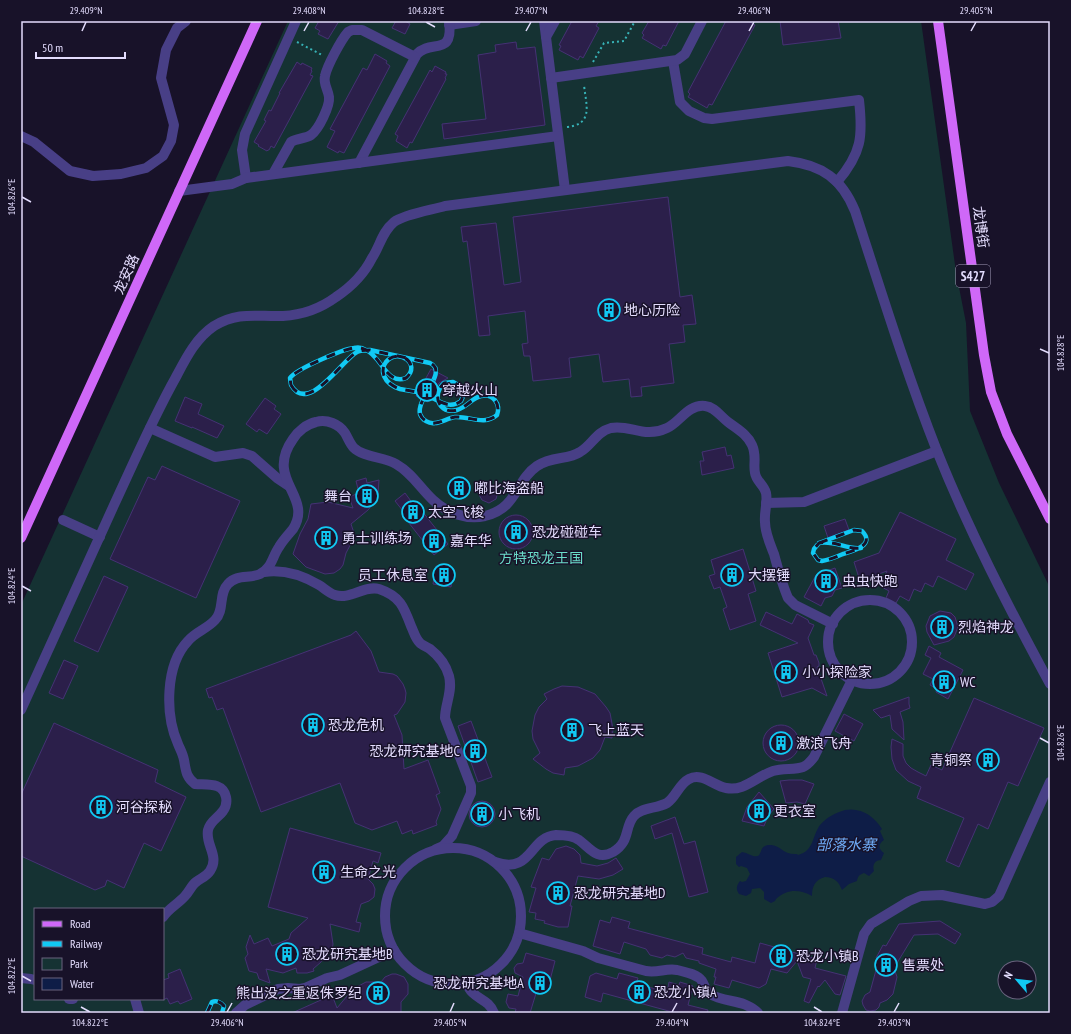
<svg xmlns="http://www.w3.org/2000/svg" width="1071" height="1034" font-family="'PT Sans Narrow','Noto Sans SC',sans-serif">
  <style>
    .green { fill: #153233; fill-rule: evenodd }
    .water { fill: #0e1d47 }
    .building { fill: #2b1f4a; stroke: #453274 }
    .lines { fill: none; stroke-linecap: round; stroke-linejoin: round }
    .path { stroke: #37b3b7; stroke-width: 2; stroke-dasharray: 2 3; stroke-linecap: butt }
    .minor { stroke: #483f86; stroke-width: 10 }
    .major { stroke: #cf68f8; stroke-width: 10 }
    .rail-casing { stroke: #11c9f4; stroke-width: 4.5 }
    .rail { stroke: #181229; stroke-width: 3; stroke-dasharray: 9; stroke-linecap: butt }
    .ticks { fill: none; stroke: #e3dcfd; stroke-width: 1.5 }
    .labels { text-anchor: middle; stroke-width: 3; stroke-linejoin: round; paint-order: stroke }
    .shield { fill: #181229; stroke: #a69fbd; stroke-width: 1 }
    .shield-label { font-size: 13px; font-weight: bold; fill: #e3dcfd }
    .street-label { font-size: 14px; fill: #e3dcfd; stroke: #181229 }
    .poi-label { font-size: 14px; fill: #e3dcfd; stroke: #181229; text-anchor: start }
    .park-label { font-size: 14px; fill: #6adcc9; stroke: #181229 }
    .water-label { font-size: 15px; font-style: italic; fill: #6facf8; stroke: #181229 }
    .neatline { fill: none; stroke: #e3dcfd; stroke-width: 1.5 }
    .ticks-label { font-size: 10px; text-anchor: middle; fill: #e3dcfd }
  </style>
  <rect width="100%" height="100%" fill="#181229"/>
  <path class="green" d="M288,21H921L956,272L966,323L970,411L999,483L1050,588V1013H21V605ZM35,909H163V999H35ZM1005,968H1029V992H1005Z"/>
  <path class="water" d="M845,810C861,807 874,816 882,829L880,831L884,840C878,844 878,849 884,853L881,860C875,860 872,865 874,871L869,876L864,873C859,875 858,876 857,881L849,884L842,890C839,882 834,877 825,877C815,880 812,886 812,896C799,889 787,889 776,899L775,901L771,903L764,899V892L760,888L752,889L751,893L746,896L739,894C736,890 736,886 740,881L742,882L746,881L750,874L747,868L741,866L739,867L736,864V857L742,852L746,853C768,864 754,844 771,845C780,845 783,855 797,854L798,855C814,851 812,836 820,825C827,817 835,813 845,810Z"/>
  <g class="building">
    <polygon points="319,21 339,21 328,39 318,34 320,31 315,28"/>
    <polygon points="396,21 405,21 410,24 405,34 392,28"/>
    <polygon points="572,21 599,21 596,26 599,28 583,58 580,56 578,60 559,50 561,46 559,45"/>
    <polygon points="649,21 679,21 666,46 663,45 661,49 642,38 644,35 642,33"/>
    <polygon points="726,21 748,21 755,25 712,105 709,104 707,108 688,97 690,94 688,92"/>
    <polygon points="780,21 838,21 841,38 783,45"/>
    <polygon points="516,42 517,49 535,47 545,125 444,139 442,124 486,119 478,55 496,52 495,45"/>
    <polygon points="375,54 387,61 386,63 390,66 344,153 339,151 338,153 327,147 335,131 330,129 363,68 367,70"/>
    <polygon points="297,62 301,65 302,63 312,68 311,70 312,71 310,75 313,76 274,148 271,146 269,150 268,150 267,151 258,146 259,145 254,142 266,121 264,120 269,110 271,111 280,93 279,93"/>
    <polygon points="435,66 446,72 445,74 447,74 445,78 446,79 412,143 410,142 407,148 396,141 398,136 395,134 430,70 432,72"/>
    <polygon points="668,197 680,297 692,295 696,324 683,325 685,342 669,344 674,383 641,387 642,396 631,397 629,379 603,382 599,354 569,358 571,377 533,381 530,356 524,356 522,344 528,343 525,311 488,316 490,335 479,336 467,241 463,242 461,227 496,223 504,285 521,282 513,217"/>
    <polygon points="431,369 448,378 439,383 428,402 416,396"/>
    <polygon points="185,397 202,404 198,414 224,426 217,438 192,427 192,428 175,421"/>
    <polygon points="265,398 276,406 274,409 281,414 267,434 259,429 257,432 246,424"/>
    <polygon points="725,447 727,456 731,455 734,468 702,475 700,461 704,461 702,452"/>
    <polygon points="162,466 240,501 196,598 110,559 148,477 155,480"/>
    <polygon points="366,478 367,483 379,480 378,494 374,503 368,510 351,524 355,536 346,553 343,565 340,569 334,573 325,574 306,567 293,554 300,534 308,519 311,504 328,502 353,508 349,497 359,493 356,481"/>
    <polygon points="458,479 465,481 470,491 463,497 460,498 452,496 449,489 451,482"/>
    <polygon points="489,484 496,488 498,491 496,499 489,503 482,500 477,491 485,485"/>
    <polygon points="405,493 416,508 418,506 448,544 434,555 405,518 407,516 395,501"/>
    <polygon points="900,512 956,539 946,560 974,574 966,590 938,576 933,587 925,583 921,592 914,589 909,601 900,596 896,603 886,598 889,591 880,586 887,571 860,581 854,562 879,553"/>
    <circle cx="516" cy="532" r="17"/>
    <polygon points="845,519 849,530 828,538 824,526"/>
    <polygon points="743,549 756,591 748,594 756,621 730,630 723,609 727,607 720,587 714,589 709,576 715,574 711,560"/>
    <polygon points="436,566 454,569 451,587 433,584"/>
    <polygon points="835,568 842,588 835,590 832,596 825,598 821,606 804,597 816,575"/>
    <polygon points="104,576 128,587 98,652 74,641"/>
    <polygon points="940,611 951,613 955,617 958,627 954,637 949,641 934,645 927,632 926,626 930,616"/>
    <polygon points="766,612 792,624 797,614 808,620 809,623 814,625 808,638 814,655 816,655 819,663 819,666 817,667 827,696 812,688 782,697 768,653 798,643 760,625"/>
    <polygon points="356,631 371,651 379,672 393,674 397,676 403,684 405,689 406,693 405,702 397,714 394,715 402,735 404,769 428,760 440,793 436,795 441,809 436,822 437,825 413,834 412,830 402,834 397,821 372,830 355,823 340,783 261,812 223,708 217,710 212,697 209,698 206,689 351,635"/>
    <polygon points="929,646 941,653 939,657 963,670 948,699 936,692 937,689 930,685 933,679 923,674 931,658 925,655"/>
    <polygon points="64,660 78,666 63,699 49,693"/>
    <polygon points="562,686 578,687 595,694 606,707 610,713 613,729 612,738 605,737 600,750 593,758 578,766 565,768 564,775 553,773 546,769 533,759 540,753 533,739 532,731 535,715 539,707 547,699 544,694 554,689"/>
    <polygon points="909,697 909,704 910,708 900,712 903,722 904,740 892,729 890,715 881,718 873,710"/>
    <polygon points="974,698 1044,728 1018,786 1008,782 988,829 978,824 959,867 946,861 964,818 917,798 921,787 908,781 896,770 892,759 891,747 892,739 903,744 903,756 906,763 911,768 918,772 926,776 931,765 942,770"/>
    <polygon points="844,714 863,724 854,741 835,731"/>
    <polygon points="471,721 492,777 478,782 458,726"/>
    <polygon points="54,723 158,770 155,782 186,797 161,851 144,843 124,888 107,880 105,886 95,890 21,856 21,795"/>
    <circle cx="781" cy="743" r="18"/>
    <polygon points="789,780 802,780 814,784 805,804 797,802 786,803 780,781"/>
    <polygon points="759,792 774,809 768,816 764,826 742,821 747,807"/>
    <circle cx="482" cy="814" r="13"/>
    <polygon points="675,817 684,844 695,841 708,892 689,897 672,833 655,839 651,826"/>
    <polygon points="290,828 381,853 378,863 373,861 368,879 373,884 375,889 374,897 369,901 361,904 356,922 361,923 359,932 330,924 333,944 332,950 330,949 321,962 313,969 314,971 307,973 297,973 296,968 283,973 266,969 270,983 259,979 257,973 249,971 245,958 248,954 246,947 250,935 254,944 268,938 272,946 289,939 291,933 308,918 268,907"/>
    <polygon points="566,846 574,849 580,855 581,863 597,866 608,863 616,858 623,869 613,875 599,879 578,876 570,906 572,906 568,927 558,927 544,923 545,921 535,919 536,913 529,912 536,888 531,887 542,858 549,860 556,849"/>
    <polygon points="612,917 630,922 628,928 703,948 702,954 731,962 732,957 755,963 760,943 817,959 815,968 846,976 840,995 835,994 825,980 819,987 818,986 809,1003 804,1001 811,979 803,977 797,961 787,973 771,969 766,984 759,988 732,980 729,988 714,984 716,977 714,977 716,969 699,963 699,961 686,958 683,953 675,957 667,955 662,958 650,955 646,949 624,942 620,954 593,946 600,920 610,923"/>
    <polygon points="940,921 961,934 955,944 938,934 914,935 894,968 897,977 893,994 887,1000 880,1003 879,1007 876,1010 870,1011 866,1010 863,1005 862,1001 865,995 870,992 879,959 876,958 883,945 886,946 899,924"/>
    <polygon points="526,953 555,961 549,984 547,983 544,993 537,990 530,1013 515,1013 516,1009 509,1008 506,1002 508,994 518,996 523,977 515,973 514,968 517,964 523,963"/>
    <polygon points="180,969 192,999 180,1004 178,1001 170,1004 167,998 163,1000 163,980 169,978 168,974"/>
    <polygon points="596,973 617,979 619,973 638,978 636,984 656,989 658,986 668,988 669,982 679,985 680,982 693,986 688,1005 708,1010 707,1013 676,1013 603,993 601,1002 585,997 590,976"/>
    <polygon points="392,974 396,974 404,977 408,984 408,994 401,1002 401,1013 292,1013 332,995 337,1008 353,989 366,982 381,982 385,977"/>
  </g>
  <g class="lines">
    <g class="path">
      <polyline points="297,42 322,55"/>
      <polyline points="593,62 604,43 624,41 635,21"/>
      <path d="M567,127C594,124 586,105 584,85"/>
    </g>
    <g class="minor">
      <polyline points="544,21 565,190"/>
      <polyline points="449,25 476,21"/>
      <polyline points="546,37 555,21"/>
      <path d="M673,61L680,102L689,111L704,118L712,119L859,100C863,136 862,153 837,182"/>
      <polyline points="551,78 677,60 685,54 702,21"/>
      <polyline points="21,136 34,142 70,171 93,176 121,174 146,168 163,156 171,141 174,125 161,78 166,50 177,28 186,21"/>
      <path d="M359,163L417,54C431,39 454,57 449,21"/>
      <path d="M273,174L291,142C297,138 305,139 311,135C319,129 330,106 329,97C328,89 323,84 325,76C327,66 341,40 348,32L352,30H362L415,57"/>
      <polyline points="246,178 242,150 245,134 296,21"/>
      <polyline points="179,191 232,184 246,178 558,136"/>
      <polyline points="150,428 215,457 243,453 252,456 277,478 289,486"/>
      <polyline points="766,503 804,502 937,451"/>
      <polyline points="63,520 100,537"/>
      <path d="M264,572C284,569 302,575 319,585C324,588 329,593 335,595C350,600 364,585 379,589C400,596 404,607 411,626C414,632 415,638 420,643C422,645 427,647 430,649C439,656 446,665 449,676C453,691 445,704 445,718L471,786V793L452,836L443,846L436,849"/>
      <circle cx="870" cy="642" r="42"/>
      <path d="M21,710C52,642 83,574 114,505C134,462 153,418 176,377C186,358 196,338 214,326C239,311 257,317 283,316C302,315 321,308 336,297C351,287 364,274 372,258C380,246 382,232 394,222C405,214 432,210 445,206L788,161C822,165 842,179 855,211C881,291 906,372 937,451C969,531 1009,608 1050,684"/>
      <circle cx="453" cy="916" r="68"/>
      <path d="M495,862C532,875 529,837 556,835C563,835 574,836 579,840C590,848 597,861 613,852C631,841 624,827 634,816C642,807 656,809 667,803C676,797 679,784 689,779C702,772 714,786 726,788C744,792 757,776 773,771C783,768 795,770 803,767C808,765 811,761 814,757L852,680"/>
      <path d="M163,917C169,908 178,904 185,896C189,892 191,886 196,882C201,878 206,877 210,871C220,856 205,845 208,830C210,821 218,818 223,811C226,807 227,802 226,797C223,782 207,785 195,784C186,777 186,771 184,760C183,754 180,749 178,744C165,715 165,665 188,641C195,632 207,629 215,620C225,610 218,594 228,584C237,574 249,579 260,574C272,568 272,557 279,547C283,540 288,535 293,529C314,496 264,480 293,439C298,431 307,424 316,422C327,419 339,424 345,433C348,438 350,444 354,448C363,457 384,457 396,464C412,473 420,488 433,500C447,513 466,520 485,516C518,508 515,481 537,466C552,456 568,460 580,452C592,445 596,432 611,428C630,424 644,439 667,428C680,422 688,404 705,406C715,407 720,416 728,422C737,429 747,434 752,445C757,456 753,464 755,473C756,481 764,485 766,493C768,502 764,512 765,522C765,533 770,544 774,554C778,569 782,584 788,598L795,605L833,624"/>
      <path d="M519,933L583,951L598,958L646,971C658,973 666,968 677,970C685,972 697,974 702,981C705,986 705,990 710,994C725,1003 745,999 758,1013"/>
      <polyline points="21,978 31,979 35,980"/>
      <path d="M467,983C472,1000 488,997 494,1013"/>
      <polyline points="69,999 73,999"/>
      <polyline points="135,999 139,1013"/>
      <polyline points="236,1013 245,1005 278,989 288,988 300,989 305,988 327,978 340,975 394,950"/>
      <polyline points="842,1013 864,934 871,924 909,901 921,896 942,895 985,904 992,902 999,896 1050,782"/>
    </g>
    <g class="major">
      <polyline points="938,21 984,355 991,392 1007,434 1050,519"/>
      <polyline points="21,538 257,21"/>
    </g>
    <g class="rail-casing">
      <g id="rail">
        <path d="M291,385C308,415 341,361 357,352C361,350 365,350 370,350L430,363C449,372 416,398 420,414C422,420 429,424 435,423C441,423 448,418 455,417C470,416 484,426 497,415C501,404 493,393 481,396C472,398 467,407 457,410C439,415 431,395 444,383L453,382L460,386L464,394L461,401C448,411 436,398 424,394C417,391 408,391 400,389C394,387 387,383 384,376C382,371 383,366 386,362C398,347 422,364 406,378C387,386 381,356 366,350C363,348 358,347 354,348C343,349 296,369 290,378L291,385"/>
        <path d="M819,543L854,530L862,531C876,545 853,551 843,554C836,557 829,560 822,561L818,560L813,553L814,549L819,543C835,540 847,550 861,548"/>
        <path d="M207,1013L212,1002C216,1000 221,1002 224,1006L222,1013"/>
      </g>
    </g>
    <use href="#rail" class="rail"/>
  </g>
  <path class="ticks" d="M426,22L435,27M82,31L86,22M304,31L309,22M526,31L531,22M749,31L754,22M971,31L976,22M22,197L31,202M1040,349L1049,353M22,586L31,591M1040,738L1049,743M22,976L31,981M81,1007L90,1012M814,1007L822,1012M227,1012L232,1003M450,1012L454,1003M672,1012L677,1003M894,1012L899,1003"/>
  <defs>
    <g id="building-ring" transform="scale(1.15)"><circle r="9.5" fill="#181229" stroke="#11c9f4" stroke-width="1.5"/><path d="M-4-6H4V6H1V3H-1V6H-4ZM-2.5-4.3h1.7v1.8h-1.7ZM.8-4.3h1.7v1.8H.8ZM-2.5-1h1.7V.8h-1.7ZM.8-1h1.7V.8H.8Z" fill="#11c9f4"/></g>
  </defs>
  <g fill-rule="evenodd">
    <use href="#building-ring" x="609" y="310"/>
    <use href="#building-ring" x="427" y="390"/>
    <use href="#building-ring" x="459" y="488"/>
    <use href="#building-ring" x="367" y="496"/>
    <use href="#building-ring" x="413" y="512"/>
    <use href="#building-ring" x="516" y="532"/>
    <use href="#building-ring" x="326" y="538"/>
    <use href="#building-ring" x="434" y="541"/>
    <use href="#building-ring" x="444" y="575"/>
    <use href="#building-ring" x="732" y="575"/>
    <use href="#building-ring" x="826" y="581"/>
    <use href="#building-ring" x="942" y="627"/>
    <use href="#building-ring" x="786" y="672"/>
    <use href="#building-ring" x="944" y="682"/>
    <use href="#building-ring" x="313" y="725"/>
    <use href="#building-ring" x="572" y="730"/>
    <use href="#building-ring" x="781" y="743"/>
    <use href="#building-ring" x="475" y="751"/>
    <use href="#building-ring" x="988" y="760"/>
    <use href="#building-ring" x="101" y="807"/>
    <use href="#building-ring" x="759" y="811"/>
    <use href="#building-ring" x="482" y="814"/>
    <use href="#building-ring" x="324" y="872"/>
    <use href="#building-ring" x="558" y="893"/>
    <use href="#building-ring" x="287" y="954"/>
    <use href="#building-ring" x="781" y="956"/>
    <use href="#building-ring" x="886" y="965"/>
    <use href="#building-ring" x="540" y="983"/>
    <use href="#building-ring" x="639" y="992"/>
    <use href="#building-ring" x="378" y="993"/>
  </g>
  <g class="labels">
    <rect class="shield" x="956" y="265" width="34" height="22" rx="3"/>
    <g class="shield-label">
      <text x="973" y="281">S427</text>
    </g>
    <g class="street-label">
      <text transform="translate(981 227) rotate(82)" y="5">龙博街</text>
      <text transform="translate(126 274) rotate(-66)" y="5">龙安路</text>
    </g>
    <g class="poi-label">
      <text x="624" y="315">地心历险</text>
      <text x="442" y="395">穿越火山</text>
      <text x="474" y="493">嘟比海盗船</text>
      <text x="352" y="501" text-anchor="end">舞台</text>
      <text x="428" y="517">太空飞梭</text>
      <text x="532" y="537">恐龙碰碰车</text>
      <text x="342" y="543">勇士训练场</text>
      <text x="450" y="546">嘉年华</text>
      <text x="428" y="580" text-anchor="end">员工休息室</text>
      <text x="748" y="580">大摆锤</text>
      <text x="842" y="586">虫虫快跑</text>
      <text x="958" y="632">烈焰神龙</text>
      <text x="802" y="677">小小探险家</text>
      <text x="960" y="687">WC</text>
      <text x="328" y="730">恐龙危机</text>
      <text x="588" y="735">飞上蓝天</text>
      <text x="796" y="748">激浪飞舟</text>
      <text x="460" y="756" text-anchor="end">恐龙研究基地C</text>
      <text x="972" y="765" text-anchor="end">青铜祭</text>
      <text x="116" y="812">河谷探秘</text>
      <text x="774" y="816">更衣室</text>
      <text x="498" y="819">小飞机</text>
      <text x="340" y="877">生命之光</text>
      <text x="574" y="898">恐龙研究基地D</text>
      <text x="302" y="959">恐龙研究基地B</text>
      <text x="796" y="961">恐龙小镇B</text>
      <text x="902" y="970">售票处</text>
      <text x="524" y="988" text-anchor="end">恐龙研究基地A</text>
      <text x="654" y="997">恐龙小镇A</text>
      <text x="362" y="998" text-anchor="end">熊出没之重返侏罗纪</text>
    </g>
    <g class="park-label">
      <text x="541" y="563">方特恐龙王国</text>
    </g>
    <g class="water-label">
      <text x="846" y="850">部落水寨</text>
    </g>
  </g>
  <rect width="1071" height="1034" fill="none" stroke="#181229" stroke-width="44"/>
  <rect x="34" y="908" width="130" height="92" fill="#181229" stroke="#69637e"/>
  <rect x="42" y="921" width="20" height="6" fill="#cf68f8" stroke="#69637e"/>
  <text x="70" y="928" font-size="12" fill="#e3dcfd">Road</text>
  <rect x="42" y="941" width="20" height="6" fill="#11c9f4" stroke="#69637e"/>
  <text x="70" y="948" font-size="12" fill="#e3dcfd">Railway</text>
  <rect x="42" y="958" width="20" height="12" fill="#153233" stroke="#69637e"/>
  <text x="70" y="968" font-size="12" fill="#e3dcfd">Park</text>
  <rect x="42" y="978" width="20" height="12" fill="#0e1d47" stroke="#69637e"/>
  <text x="70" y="988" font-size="12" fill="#e3dcfd">Water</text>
  <g transform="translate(1017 980) rotate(298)"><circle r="19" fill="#181229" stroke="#69637e"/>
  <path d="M0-3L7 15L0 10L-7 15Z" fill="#11c9f4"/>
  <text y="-6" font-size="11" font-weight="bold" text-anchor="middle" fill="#e3dcfd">N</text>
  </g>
  <path d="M36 52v6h89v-6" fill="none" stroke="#e3dcfd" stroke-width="2"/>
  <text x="42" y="52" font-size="12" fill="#e3dcfd" stroke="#181229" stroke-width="3" paint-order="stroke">50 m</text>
  <rect x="22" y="22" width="1027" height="990" class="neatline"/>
  <g class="ticks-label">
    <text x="86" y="14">29.409°N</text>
    <text x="309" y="14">29.408°N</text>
    <text x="426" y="14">104.828°E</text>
    <text x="531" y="14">29.407°N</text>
    <text x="754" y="14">29.406°N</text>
    <text x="976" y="14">29.405°N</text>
    <text transform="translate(11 197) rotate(-90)" y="4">104.826°E</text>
    <text transform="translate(1060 353) rotate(-90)" y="4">104.828°E</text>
    <text transform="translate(11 586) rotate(-90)" y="4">104.824°E</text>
    <text transform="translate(1060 743) rotate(-90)" y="4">104.826°E</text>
    <text transform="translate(11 976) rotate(-90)" y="4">104.822°E</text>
    <text x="90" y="1026">104.822°E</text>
    <text x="227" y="1026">29.406°N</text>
    <text x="450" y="1026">29.405°N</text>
    <text x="672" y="1026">29.404°N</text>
    <text x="822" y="1026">104.824°E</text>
    <text x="894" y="1026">29.403°N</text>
  </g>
</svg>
